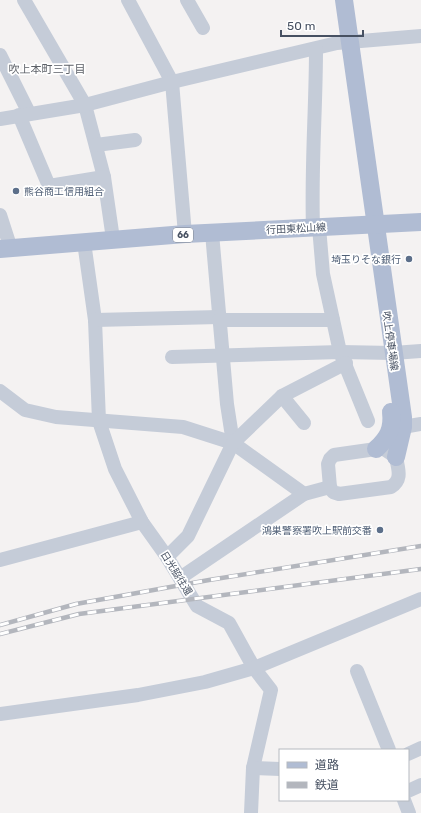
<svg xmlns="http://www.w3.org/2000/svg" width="421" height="813" font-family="Rubik,'Noto Sans JP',sans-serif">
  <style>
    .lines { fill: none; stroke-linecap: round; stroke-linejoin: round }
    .minor { stroke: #c5ccd8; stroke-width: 14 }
    .major { stroke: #b0bcd3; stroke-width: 18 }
    .rail-casing { stroke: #b3b6bd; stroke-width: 4.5 }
    .rail { stroke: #fff; stroke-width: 3; stroke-dasharray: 9; stroke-linecap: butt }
    .service-dot { fill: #5c6f8a; stroke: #fff; stroke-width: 1.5 }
    .labels { text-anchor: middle; stroke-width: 3.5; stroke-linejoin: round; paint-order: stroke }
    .shield { fill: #fff; stroke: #7e8591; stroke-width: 1 }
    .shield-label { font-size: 9px; font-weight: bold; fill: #475162 }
    .service-label { font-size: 10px; fill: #4e5e75; stroke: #fff; text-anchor: end }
    .street-label { font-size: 10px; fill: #475162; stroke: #fff }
    .neighbourhood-label { font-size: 11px; fill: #5d6168; stroke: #fff }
  </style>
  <rect width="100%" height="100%" fill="#f4f2f2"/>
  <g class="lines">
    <g class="minor">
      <polyline points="24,0 85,105 104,177 113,239"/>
      <polyline points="128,0 172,82 185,234"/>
      <polyline points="187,0 203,28"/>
      <polyline points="0,55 29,113"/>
      <polyline points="19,115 49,186 104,177"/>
      <polyline points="0,119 85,105 172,82 337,43 421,36"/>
      <polyline points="96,145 135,140"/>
      <polyline points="0,215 11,249"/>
      <path d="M313,227C311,167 316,108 316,49"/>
      <polyline points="319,227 323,274 340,352 368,421"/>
      <polyline points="212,233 227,404 233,443"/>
      <polyline points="84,242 95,320 99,421 115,469 142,522 167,557 197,606 229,623 254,668 271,690 253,768 251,813"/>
      <polyline points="95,320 219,317"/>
      <polyline points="219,320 333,320"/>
      <polyline points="172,357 340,352 393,353 421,351"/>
      <polyline points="0,391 25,410 56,417 183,427 233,443 304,494"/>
      <polyline points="282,396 304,423"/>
      <polyline points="403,427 421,424"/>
      <path d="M376,449H384L396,457C398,469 403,479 391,487L339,494L333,492L330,487L328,464L330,459L334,455Z"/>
      <polyline points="167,557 188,536 233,443 282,396 346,363"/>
      <polyline points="0,560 142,522"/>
      <polyline points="180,578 304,494 330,487"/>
      <polyline points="357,671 389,750"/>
      <polyline points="0,714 138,695 205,682 254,668 421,599"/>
      <polyline points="408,754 421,748"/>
      <polyline points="253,768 280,769"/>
      <polyline points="408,791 421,785"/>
      <polyline points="404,800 409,813"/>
    </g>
    <g class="major">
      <polyline points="344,0 403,417 403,427 396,457"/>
      <polyline points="0,249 185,234 421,222"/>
      <path d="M376,449C388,438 393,429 391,412"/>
    </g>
    <g class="rail-casing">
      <g id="rail">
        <polyline points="0,625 76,604 209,580 421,546"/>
        <polyline points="0,634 79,614 421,569"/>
      </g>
    </g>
    <use href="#rail" class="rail"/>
  </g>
  <g class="service-dot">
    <circle cx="16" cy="191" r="4"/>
    <circle cx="409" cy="259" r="4"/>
    <circle cx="380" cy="530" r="4"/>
  </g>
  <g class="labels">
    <rect class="shield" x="173" y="228" width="20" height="14" rx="3"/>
    <g class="shield-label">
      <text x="183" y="238">66</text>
    </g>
    <g class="service-label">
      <text x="24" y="195" text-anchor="start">熊谷商工信用組合</text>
      <text x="401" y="263">埼玉りそな銀行</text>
      <text x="372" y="534">鴻巣警察署吹上駅前交番</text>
    </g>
    <g class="street-label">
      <text transform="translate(296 228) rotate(-3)" y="4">行田東松山線</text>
      <text transform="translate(391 341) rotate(82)" y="4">吹上停車場線</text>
      <text transform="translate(177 573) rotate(58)" y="4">日光脇往還</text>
    </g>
    <g class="neighbourhood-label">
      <text x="47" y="73">吹上本町三丁目</text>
    </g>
  </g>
  <rect x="279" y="749" width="130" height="52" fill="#ffffff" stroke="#b5b9c0"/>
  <rect x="287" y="762" width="20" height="6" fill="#b0bcd3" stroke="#b5b9c0"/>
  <text x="315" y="769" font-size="12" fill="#475162">道路</text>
  <rect x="287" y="782" width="20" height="6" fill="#b3b6bd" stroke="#b5b9c0"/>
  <text x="315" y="789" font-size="12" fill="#475162">鉄道</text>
  <path d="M281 30v6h82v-6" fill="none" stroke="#475162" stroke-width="2"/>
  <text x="287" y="30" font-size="12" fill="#475162" stroke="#ffffff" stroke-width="3" paint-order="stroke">50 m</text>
</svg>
